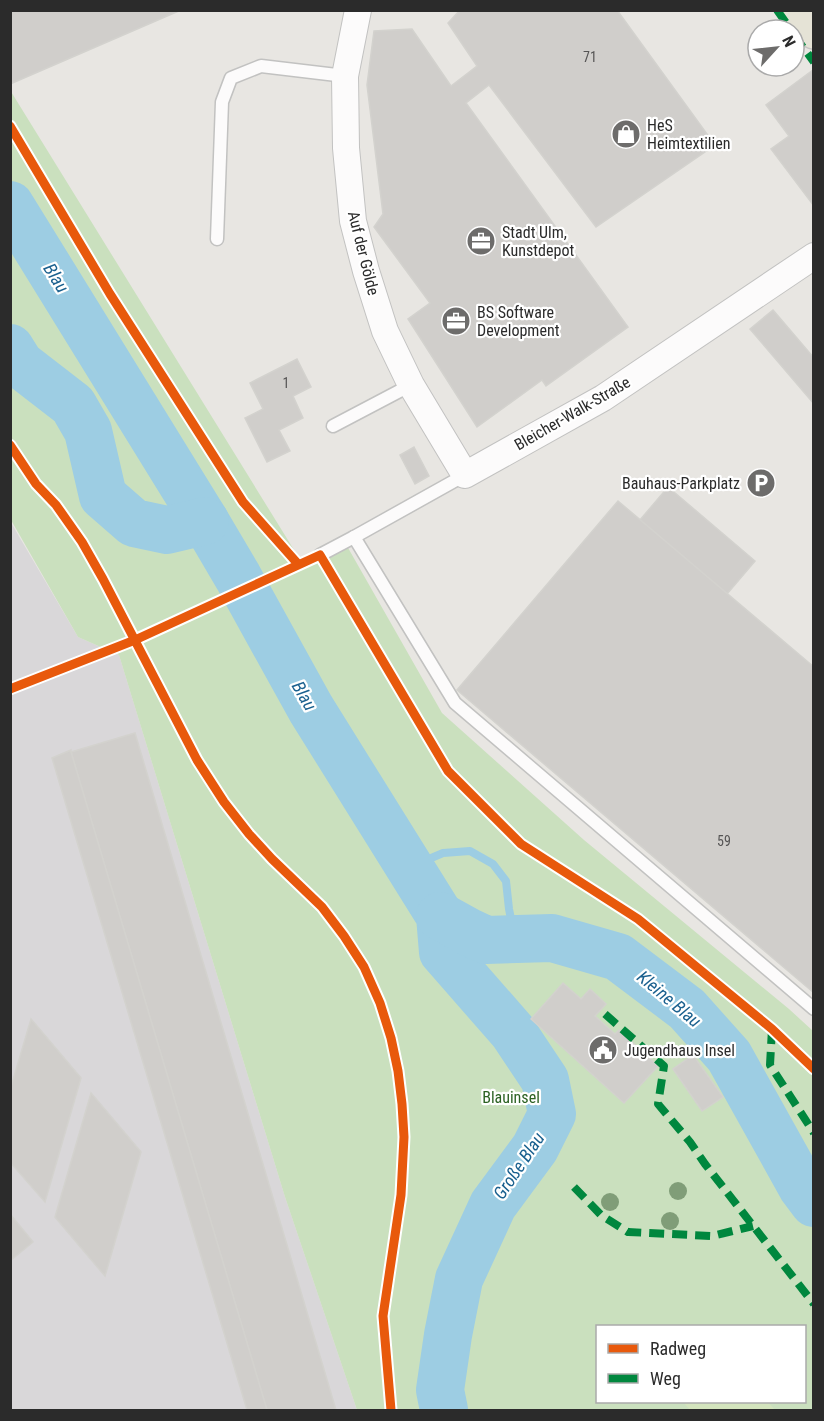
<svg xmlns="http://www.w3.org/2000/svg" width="824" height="1421" font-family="'Roboto Condensed',sans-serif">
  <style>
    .industrial { fill: #d9d7d9 }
    .green { fill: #cae0be; fill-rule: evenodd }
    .pitch { fill: #d3e4bd }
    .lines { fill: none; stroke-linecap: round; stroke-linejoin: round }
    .stream { stroke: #9dcde3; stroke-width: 8 }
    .river { stroke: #9dcde3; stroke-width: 48 }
    .building { fill: #d0cecb; stroke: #d3d2ce; stroke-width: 1.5 }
    .service-casing { stroke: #c2c2c1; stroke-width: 15 }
    .minor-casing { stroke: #c2c2c1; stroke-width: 28 }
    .primary-casing { stroke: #c5c4c2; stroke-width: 36 }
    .service { stroke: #fcfbfb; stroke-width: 12 }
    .minor { stroke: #fcfbfb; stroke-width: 26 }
    .primary { stroke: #e5e3d6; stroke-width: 33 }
    .quiet { stroke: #00873e; stroke-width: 8; stroke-dasharray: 15 8; stroke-linecap: butt }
    .cycleway-casing { stroke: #fff; stroke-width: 13 }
    .cycleway { stroke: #e8590c; stroke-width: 9 }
    .tree { fill: #809d78 }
    .labels { text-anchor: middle; stroke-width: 4.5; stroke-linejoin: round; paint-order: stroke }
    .number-label { font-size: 14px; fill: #555454 }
    .poi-label { font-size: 16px; fill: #2b2b2b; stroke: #fff; text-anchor: start }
    .street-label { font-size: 16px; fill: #2b2b2b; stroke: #fff }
    .park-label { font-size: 16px; fill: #2b6122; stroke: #fff }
    .water-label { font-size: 18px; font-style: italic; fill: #1b618f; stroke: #fff }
  </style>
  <rect width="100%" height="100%" fill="#e8e6e2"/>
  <polygon class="industrial" points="10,521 78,637 119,655 285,1197 357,1410 11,1410"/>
  <path class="green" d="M10,90L299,558L343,539L442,713L584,840L789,1009L813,1031V1410H357L285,1197L119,655L78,637L11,520ZM598,1326H804V1402H598Z"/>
  <polygon class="pitch" points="683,1402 768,1402 775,1410 690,1410"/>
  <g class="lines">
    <polyline class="stream" points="410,867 443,853 470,851 493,864 506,881 509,909 515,939"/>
    <g class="river">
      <polyline points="10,205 205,521 238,577 311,709 440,916 443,952 513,1032 545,1080 552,1114 535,1148 493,1205 459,1279 448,1335 440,1390 444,1410"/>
      <polyline points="10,348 20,364 73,405 88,431 103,496 134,523 167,530 205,521"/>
      <polyline points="440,916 469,932 486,940 552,938 618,957 687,1009 729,1056 802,1187 814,1203"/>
    </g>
  </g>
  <g class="building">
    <polygon points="10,10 181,10 10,84"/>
    <polygon points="460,10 617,10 715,145 596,227 489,85 466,103 628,327 546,386 542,380 477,427 408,319 430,303 374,227 383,214 367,85 374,31 412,29 451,86 477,66 448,23"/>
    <polygon points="813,70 814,71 814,206 771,149 789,136 766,105"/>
    <polygon points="773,310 814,358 814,404 750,329"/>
    <polygon points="297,359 311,387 293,396 303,418 279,430 290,451 267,462 245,418 263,409 250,383"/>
    <polygon points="414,447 429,476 415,484 400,455"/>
    <polygon points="668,487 755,561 727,594 640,520"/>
    <polygon points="618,501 814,667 814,993 457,690"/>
    <polygon points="135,733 336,1410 267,1410 71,752"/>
    <polygon points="71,750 71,752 267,1410 247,1410 52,758"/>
    <polygon points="563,983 581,999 590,989 606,1004 595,1016 615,1034 619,1030 658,1066 624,1103 531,1019"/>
    <polygon points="31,1019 81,1078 45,1202 10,1162 10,1090"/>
    <polygon points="693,1055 723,1097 702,1111 673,1069"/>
    <polygon points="91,1093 141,1152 105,1276 55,1217"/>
    <polygon points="10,1214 33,1242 10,1261"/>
  </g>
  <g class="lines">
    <g class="service-casing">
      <g id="service">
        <polyline points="217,239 222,102 231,78 261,66 345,76"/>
        <polyline points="333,426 411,385"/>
        <polyline points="354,537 455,703 814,1009"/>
        <polyline points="320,555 354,537 465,475"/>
      </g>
    </g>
    <g class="minor-casing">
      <polyline id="minor" points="358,10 345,76 346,148 353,221 366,271 385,331 411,385 465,475 603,398 814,256"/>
    </g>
    <g class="primary-casing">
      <polyline id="primary" points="798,10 814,32"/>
    </g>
    <use href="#service" class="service"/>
    <use href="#minor" class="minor"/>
    <use href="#primary" class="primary"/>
    <g class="quiet">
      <polyline points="777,10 791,30"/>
      <polyline points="794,35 814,62"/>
      <polyline points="605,1014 664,1066 658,1104 690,1142 705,1164 814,1304"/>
      <polyline points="772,1029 770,1065 814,1133"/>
      <polyline points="574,1187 601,1215 628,1232 712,1236 753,1226"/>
    </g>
    <g class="cycleway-casing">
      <g id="cycleway">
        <polyline points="10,126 110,294 243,502 298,564"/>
        <polyline points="10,445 36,484 56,505 82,542 103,579 197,760 224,802 249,834 272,859 322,907 344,936 364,967 380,1003 391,1038 398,1071 402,1104 404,1137 401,1195 383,1316 391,1410"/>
        <polyline points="10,689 135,640 320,555 448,771 521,844 638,919 772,1029 814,1069"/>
      </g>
    </g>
    <use href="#cycleway" class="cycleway"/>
  </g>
  <g class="tree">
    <circle cx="678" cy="1191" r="9"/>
    <circle cx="610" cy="1202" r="9"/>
    <circle cx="670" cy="1221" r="9"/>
  </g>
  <defs>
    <g id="shop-disc" transform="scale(1.5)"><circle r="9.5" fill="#6d6c6b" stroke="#fff"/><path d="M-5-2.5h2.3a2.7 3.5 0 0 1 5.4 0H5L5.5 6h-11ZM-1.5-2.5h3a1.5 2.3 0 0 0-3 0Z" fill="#fff"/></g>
    <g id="office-disc" transform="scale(1.5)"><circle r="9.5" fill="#6d6c6b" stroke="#fff"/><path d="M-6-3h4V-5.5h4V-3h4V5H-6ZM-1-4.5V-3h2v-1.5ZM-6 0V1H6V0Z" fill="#fff"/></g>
    <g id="parking-disc" transform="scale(1.5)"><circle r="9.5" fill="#6d6c6b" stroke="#fff"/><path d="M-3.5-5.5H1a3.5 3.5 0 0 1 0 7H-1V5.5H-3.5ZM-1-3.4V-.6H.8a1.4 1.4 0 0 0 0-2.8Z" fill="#fff"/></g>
    <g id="civic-disc" transform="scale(1.5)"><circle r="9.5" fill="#6d6c6b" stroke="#fff"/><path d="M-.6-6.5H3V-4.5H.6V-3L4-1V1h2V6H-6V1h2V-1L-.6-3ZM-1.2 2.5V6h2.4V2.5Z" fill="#fff"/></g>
  </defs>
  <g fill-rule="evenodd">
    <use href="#shop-disc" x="626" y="134"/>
    <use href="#office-disc" x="481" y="241"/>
    <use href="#office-disc" x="456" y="321"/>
    <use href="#parking-disc" x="761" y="483"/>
    <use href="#civic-disc" x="603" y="1050"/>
  </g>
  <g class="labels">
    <g class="number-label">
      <text x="590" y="62">71</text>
      <text x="286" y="388">1</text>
      <text x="724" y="846">59</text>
    </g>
    <g class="poi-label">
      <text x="647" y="131">HeS<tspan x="647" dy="18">Heimtextilien</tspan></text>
      <text x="502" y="238">Stadt Ulm,<tspan x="502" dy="18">Kunstdepot</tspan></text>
      <text x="477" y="318">BS Software<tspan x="477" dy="18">Development</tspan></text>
      <text x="740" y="489" text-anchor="end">Bauhaus-Parkplatz</text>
      <text x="624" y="1056">Jugendhaus Insel</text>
    </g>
    <g class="street-label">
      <text transform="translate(364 253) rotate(76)" y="6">Auf der Gölde</text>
      <text transform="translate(572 413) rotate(-30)" y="6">Bleicher-Walk-Straße</text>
    </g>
    <g class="park-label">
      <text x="511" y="1103">Blauinsel</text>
    </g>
    <g class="water-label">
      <text transform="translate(56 278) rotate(58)" y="6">Blau</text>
      <text transform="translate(304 696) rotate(60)" y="6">Blau</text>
      <text transform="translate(669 999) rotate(40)" y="6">Kleine Blau</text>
      <text transform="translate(519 1166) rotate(-56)" y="6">Große Blau</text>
    </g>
  </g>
  <rect width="824" height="1421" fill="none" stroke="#2b2b2b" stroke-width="24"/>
  <rect x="596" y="1325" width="210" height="78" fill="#ffffff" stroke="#aaaaaa" stroke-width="1.5"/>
  <rect x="608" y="1344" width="30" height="9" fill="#e8590c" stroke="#aaaaaa" stroke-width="1.5"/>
  <text x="650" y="1355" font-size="18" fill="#2b2b2b">Radweg</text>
  <rect x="608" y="1374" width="30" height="9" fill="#00873e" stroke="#aaaaaa" stroke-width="1.5"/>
  <text x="650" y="1385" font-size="18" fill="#2b2b2b">Weg</text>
  <g transform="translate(776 48) rotate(63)"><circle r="28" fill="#ffffff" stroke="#aaaaaa" stroke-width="1.5"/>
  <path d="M0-4.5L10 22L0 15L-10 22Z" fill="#6d6c6b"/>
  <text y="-9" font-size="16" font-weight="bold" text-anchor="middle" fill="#2b2b2b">N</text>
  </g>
</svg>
